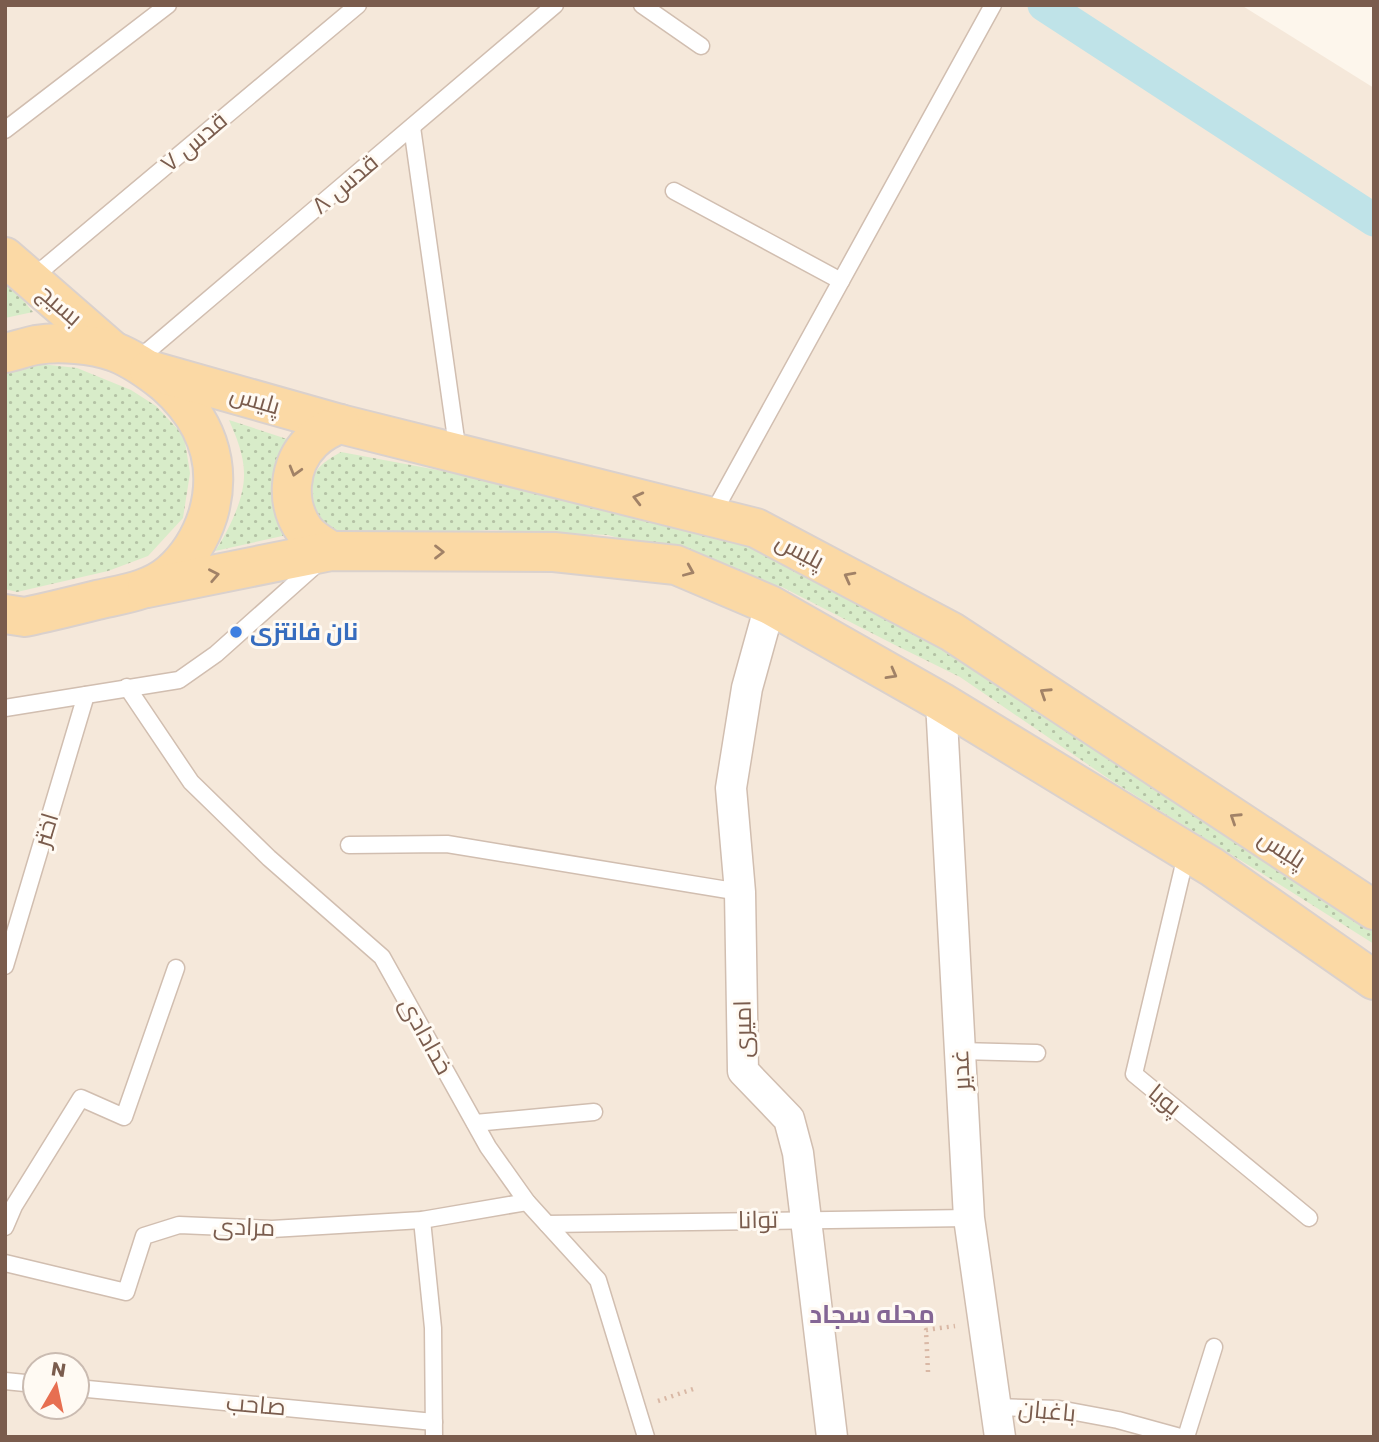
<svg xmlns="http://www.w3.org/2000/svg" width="1379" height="1442" font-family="Poppins,Cairo,sans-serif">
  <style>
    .residential { fill: #f5e8da; fill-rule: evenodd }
    .grass { fill: url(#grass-dots) }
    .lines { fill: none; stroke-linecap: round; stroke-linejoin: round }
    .canal { stroke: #bfe3e8; stroke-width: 33 }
    .lane-casing { stroke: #d1beb0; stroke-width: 19 }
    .street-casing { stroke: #d1beb0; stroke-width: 33 }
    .primary-casing { stroke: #dad1cd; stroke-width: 42 }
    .path { stroke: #d9b8a5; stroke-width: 4.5; stroke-dasharray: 2 5; stroke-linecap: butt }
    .lane { stroke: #fff; stroke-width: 16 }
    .street { stroke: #fff; stroke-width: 30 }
    .primary { stroke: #fbd9a5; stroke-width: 38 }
    .oneway { stroke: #a18267 }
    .shop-dot { fill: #3f7fe0; stroke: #fffaf3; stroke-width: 2.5 }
    .labels { text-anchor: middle; stroke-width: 6; stroke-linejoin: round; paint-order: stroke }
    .street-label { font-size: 24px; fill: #7a5c4d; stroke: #fffaf3 }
    .shop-label { font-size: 24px; font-weight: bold; fill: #366cbe; stroke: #fffaf3; text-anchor: start }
    .neighbourhood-label { font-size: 26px; font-weight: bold; fill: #846695; stroke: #fffaf3 }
  </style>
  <defs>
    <pattern id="grass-dots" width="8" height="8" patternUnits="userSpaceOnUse" patternTransform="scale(1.75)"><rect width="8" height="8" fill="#d8ecc9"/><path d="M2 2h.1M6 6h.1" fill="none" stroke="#b4c2a5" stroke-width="1.8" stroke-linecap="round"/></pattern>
  </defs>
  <rect width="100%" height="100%" fill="#fdf6ec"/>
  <path class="residential" d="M5,5H1241L1374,88V1437H5ZM35,1365H77V1407H35Z"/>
  <g class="grass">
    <polygon points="5,279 33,312 5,318"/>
    <polygon points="41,364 77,368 131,390 156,406 184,436 190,473 183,518 148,556 108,571 17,592 5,589 5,369"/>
    <path d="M229,420L290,440L287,535L215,551C228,532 245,498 244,473C244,455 236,436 229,420Z"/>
    <path d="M341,452L475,477L744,544L920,633L1374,923V944L1282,886L1112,781L960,677L895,645L782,587L608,535L492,530L349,536C321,532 315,523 313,495C313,489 312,479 315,473C321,463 332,457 341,452Z"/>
  </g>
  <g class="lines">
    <polyline class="canal" points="1044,5 1374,220"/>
    <g class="lane-casing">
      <g id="lane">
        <polyline points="642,5 701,46"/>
        <polyline points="412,127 458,453"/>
        <polyline points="5,130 168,5"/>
        <polyline points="674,191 841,281"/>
        <polyline points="31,279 358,5"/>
        <polyline points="135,362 555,5"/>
        <polyline points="711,517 993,5"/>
        <polyline points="127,687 191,782 269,858 382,957 488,1147 527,1202 598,1280 646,1437"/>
        <polyline points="5,708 179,680 216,654 318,563"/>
        <polyline points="349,845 447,844 740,892"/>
        <polyline points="1187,851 1134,1074 1309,1218"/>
        <polyline points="5,966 86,695"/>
        <polyline points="960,1051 1037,1053"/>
        <polyline points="475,1123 594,1112"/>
        <polyline points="422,1220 433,1328 434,1437"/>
        <polyline points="547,1224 969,1218"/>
        <polyline points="5,1227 14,1206 81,1098 124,1117 176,968"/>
        <polyline points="5,1263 126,1292 144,1236 179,1225 272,1229 422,1220 527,1202"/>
        <polyline points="5,1381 35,1384"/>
        <polyline points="77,1388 434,1422"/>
        <polyline points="996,1407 1059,1409 1118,1420 1180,1437"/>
        <polyline points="1186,1437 1214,1347"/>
      </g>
    </g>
    <g class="street-casing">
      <g id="street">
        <polyline points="770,605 747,688 731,788 740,892 743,1071 789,1119 798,1153 832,1437"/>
        <polyline points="941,702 969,1218 1000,1437"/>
      </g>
    </g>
    <g class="primary-casing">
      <g id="primary">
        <polyline points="5,257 113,351"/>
        <path d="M5,353C15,351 26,347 36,345C59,341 93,344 115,352C133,359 150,371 165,383C205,418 223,463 208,515C201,537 188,558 171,573C150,591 123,594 97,600C73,606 49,612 25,617L5,614"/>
        <polyline points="149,370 340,424 756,528 952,632 1374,910"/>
        <path d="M331,551C322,545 312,540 305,531C285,504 288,464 312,441C320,433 329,428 340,424"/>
        <polyline points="147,588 331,551 554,552 676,565 770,605 941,702 1212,867 1374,980"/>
      </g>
    </g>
    <g class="path">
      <polyline points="928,1372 926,1330 955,1326"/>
      <polyline points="658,1401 696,1388"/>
    </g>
    <use href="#lane" class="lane"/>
    <use href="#street" class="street"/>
    <use href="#primary" class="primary"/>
  </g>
  <defs><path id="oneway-chevron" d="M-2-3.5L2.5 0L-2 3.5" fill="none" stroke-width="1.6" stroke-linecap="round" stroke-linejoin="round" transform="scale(1.75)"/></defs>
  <g class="oneway">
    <use href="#oneway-chevron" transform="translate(295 471) rotate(106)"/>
    <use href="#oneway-chevron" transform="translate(638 498) rotate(-166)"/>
    <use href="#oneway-chevron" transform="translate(439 552)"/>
    <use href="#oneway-chevron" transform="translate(689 571) rotate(23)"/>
    <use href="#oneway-chevron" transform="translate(214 575) rotate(-11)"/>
    <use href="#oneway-chevron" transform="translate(849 577) rotate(-152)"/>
    <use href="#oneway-chevron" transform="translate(892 674) rotate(29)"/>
    <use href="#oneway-chevron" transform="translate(1045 693) rotate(-147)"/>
    <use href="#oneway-chevron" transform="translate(1235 818) rotate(-147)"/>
  </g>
  <circle class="shop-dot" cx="236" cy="632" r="7"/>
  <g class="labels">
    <g class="street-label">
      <text transform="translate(194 142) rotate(-40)" y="8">قدس ۷</text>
      <text transform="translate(345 184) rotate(-40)" y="8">قدس ۸</text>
      <text transform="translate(60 305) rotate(41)" y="8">بسیج</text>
      <text transform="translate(255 400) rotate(16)" y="8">پلیس</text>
      <text transform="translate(800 551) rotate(28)" y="8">پلیس</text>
      <text transform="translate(46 830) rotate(-73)" y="8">اختر</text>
      <text transform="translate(1282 849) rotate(33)" y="8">پلیس</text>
      <text transform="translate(743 1029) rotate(-91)" y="8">امیری</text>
      <text transform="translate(426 1036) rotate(61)" y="8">خدادادی</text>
      <text transform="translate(961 1070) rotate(-93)" y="8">غدیر</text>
      <text transform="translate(1165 1100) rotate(39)" y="8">پویا</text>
      <text transform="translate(758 1220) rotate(-1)" y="8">توانا</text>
      <text transform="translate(244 1227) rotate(2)" y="8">مرادی</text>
      <text transform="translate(256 1405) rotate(5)" y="8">صاحب</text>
      <text transform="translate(1047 1411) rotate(5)" y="8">باغبان</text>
    </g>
    <g class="shop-label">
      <text x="250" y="640">نان فانتزی</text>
    </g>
    <g class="neighbourhood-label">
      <text x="872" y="1323">محله سجاد</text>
    </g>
  </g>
  <rect width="1379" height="1442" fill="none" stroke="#7a5c4d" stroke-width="14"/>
  <g transform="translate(56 1386) rotate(9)"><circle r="33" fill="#fffaf3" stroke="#cabbb1" stroke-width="2"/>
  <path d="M0-5L12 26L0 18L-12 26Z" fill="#e76f51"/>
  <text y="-10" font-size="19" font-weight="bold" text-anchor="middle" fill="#7a5c4d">N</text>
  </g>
</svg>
